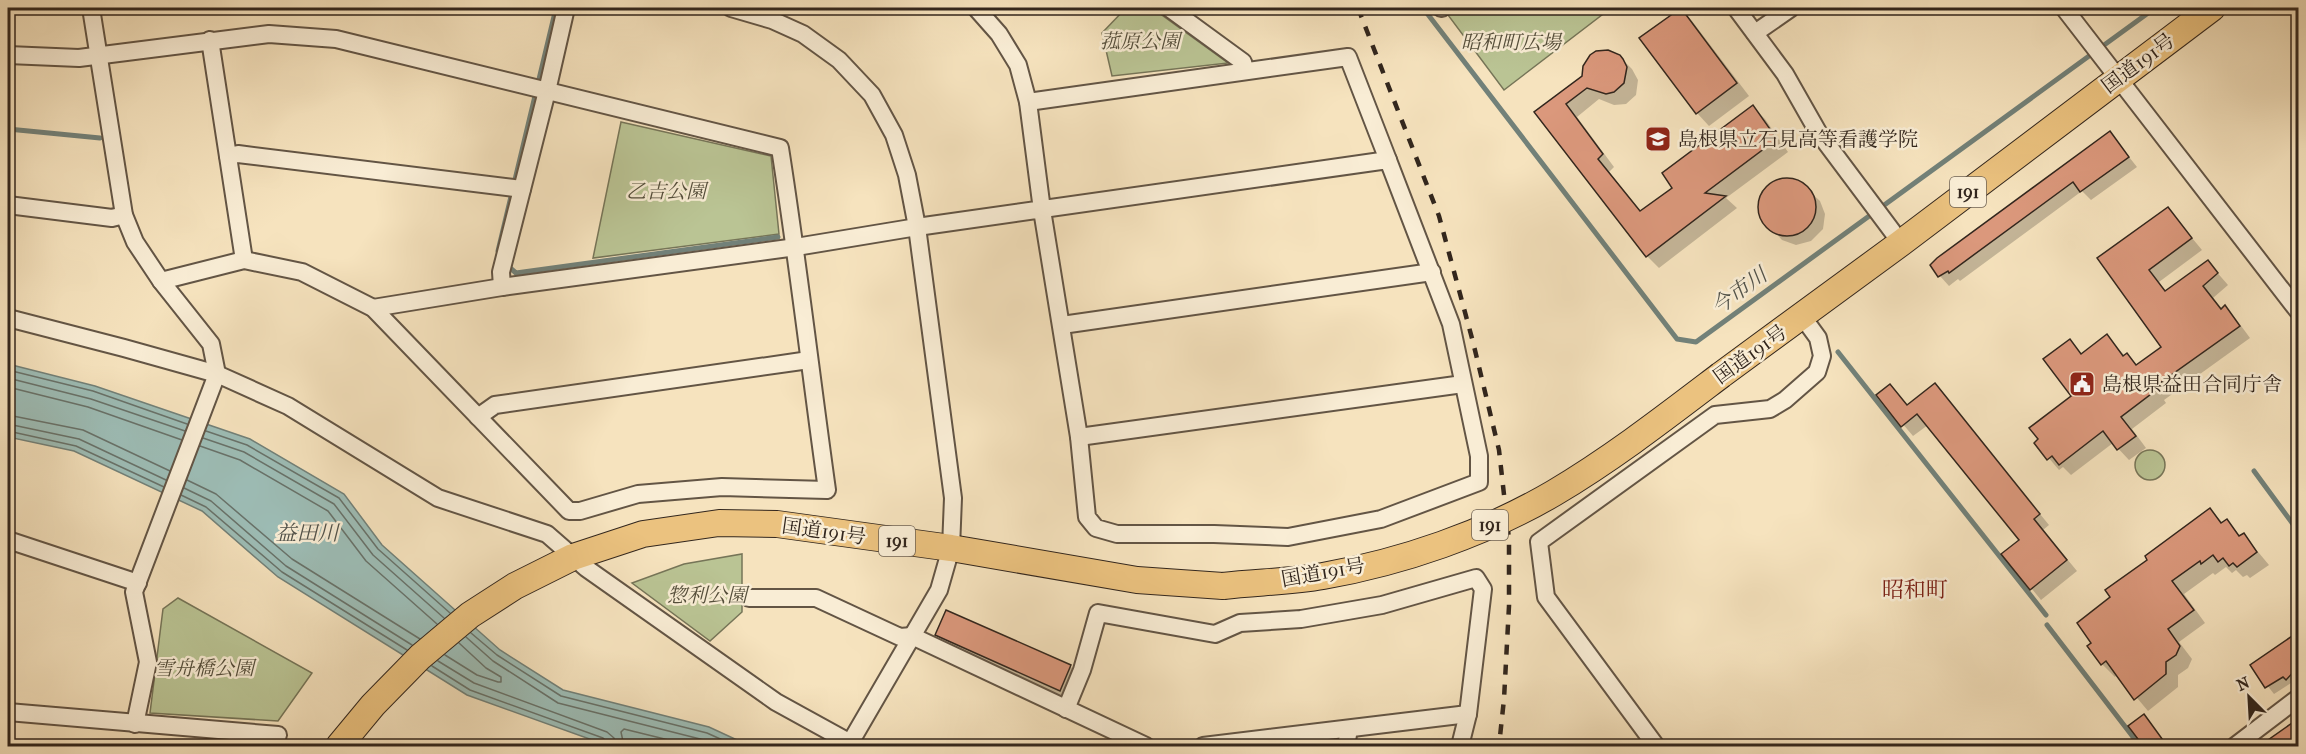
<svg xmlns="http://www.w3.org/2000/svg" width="2306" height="754" font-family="'IM FELL French Canon','Noto Serif JP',serif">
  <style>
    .green { fill: #bac494; stroke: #767558; stroke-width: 1.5 }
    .water { fill: #9dbdb6; stroke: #728179; stroke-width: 1.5 }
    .shadow { fill: #0003 }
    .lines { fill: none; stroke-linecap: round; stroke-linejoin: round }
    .shore { stroke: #68726a; stroke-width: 1.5 }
    .stream { stroke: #728179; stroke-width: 5 }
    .building { fill: #db987c; stroke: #32261d; stroke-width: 1.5 }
    .minor-casing { stroke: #635545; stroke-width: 20 }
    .highway-casing { stroke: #32261d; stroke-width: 28 }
    .minor { stroke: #f9edd5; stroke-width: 16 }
    .highway { stroke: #ebc27f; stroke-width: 26 }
    .rail { stroke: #32261d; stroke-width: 4.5; stroke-dasharray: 10 10; stroke-linecap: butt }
    .highway-bridge-casing { stroke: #32261d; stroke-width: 28; stroke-linecap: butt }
    .highway-bridge { stroke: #ebc27f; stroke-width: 26 }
    .labels { text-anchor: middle; stroke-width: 5; stroke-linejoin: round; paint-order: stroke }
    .shield { fill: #f9edd5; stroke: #6e6254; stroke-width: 1.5 }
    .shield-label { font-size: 18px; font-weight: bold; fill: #32261d }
    .park-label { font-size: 20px; font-style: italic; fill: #544e3b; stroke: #f9edd5 }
    .street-label { font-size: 20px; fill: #32261d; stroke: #f9edd5 }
    .poi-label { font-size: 20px; fill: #32261d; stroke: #f9edd5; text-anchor: start }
    .water-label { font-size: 21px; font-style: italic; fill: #52534b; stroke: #f9edd5 }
    .quarter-label { font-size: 22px; fill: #7a1f14; stroke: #f9edd5 }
  </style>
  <rect width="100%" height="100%" fill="#f6e3be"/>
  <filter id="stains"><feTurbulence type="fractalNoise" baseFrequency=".00333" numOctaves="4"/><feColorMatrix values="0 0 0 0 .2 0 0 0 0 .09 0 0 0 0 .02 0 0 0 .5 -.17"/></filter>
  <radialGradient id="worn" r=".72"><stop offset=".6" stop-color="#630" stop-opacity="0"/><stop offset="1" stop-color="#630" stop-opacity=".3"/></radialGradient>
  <g class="green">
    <polygon points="1126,8 1152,8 1228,63 1112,76 1102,33"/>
    <polygon points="1458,8 1611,8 1504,90 1448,15"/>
    <polygon points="621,122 771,156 779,234 593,258"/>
    <circle cx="2150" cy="465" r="15"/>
    <polygon points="742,554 742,612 710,641 632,583 684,564"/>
    <polygon points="178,598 312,673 278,721 150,713 163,609"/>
  </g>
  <polygon class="water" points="8,364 95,386 250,439 344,494 382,545 500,650 563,690 709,727 750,746 609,746 467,695 278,577 202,511 74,451 8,437"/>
  <g class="shadow">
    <polygon points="1680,9 1692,21 1749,96 1709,126 1697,113"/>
    <polygon points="1619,56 1632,69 1638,80 1636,95 1626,104 1614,105 1599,99 1577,117 1614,167 1609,172 1641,212 1674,188 1753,107 1765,119 1788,152 1726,198 1737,208 1659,268 1647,256 1537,112"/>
    <polygon points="2110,133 2137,167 2091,200 2082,191 1960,281 1958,279 1949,286 1940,276 1932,265"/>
    <polygon points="1783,179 1798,181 1820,201 1825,214 1823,229 1811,241 1796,245 1782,240 1761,217 1758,206 1764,191 1770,184"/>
    <polygon points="2168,209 2202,250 2159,282 2166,292 2208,262 2228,285 2213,298 2222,310 2225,307 2236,319 2250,338 2164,400 2166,403 2132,429 2146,448 2129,460 2113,443 2071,475 2063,467 2059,470 2036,443 2073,396 2070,341 2082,354 2107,336 2125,356 2127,355 2138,366 2163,347 2099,259"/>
    <polygon points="1935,385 2049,525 2043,530 2077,571 2041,600 2003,554 2021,540 1928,425 1913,436 1878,395 1890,386 1908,406"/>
    <polygon points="2210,510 2222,522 2227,521 2241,537 2244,535 2269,565 2250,578 2247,575 2243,577 2236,570 2232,573 2226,567 2215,575 2213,573 2184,594 2205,623 2179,642 2192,659 2188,668 2178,675 2178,687 2148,711 2117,674 2115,677 2102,664 2089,646 2094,643 2112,597 2149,560"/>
    <polygon points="946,612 1071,667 1080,676 1069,700 946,644 937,635"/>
    <polygon points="2298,634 2298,681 2294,686 2291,683 2274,694 2252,666"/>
  </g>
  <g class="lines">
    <g class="shore">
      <polyline points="8,370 93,391 187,424"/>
      <polyline points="8,378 91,399 185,431"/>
      <polyline points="8,387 88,407 182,440"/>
      <polyline points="8,415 83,430 170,471"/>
      <polyline points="8,424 79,439 166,480"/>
      <polyline points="8,431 76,446 164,487"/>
      <polyline points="206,431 247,445 339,498 378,549 450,613"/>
      <polyline points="203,438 244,452 334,504 373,555 444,618"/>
      <polyline points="200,446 240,460 328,511 366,561 437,624"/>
      <polyline points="187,480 216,494 292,559 420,639"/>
      <polyline points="184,488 211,501 286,566 412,645"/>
      <polyline points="181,495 206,507 282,572 407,650"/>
      <polyline points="471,633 497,655 561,696 707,733 736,746"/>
      <polyline points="466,637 493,661 558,703 704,740 718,746"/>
      <polyline points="445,655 477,675 498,682 501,682 501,677 486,668 459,643"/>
      <polyline points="438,661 474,683 607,732 614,738 615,746"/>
      <polyline points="432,666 470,690 603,738 607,742 608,746"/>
      <polyline points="624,746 621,732 624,729 693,746"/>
    </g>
    <g class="stream">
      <polyline points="1423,8 1677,339 1696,342 2155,8"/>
      <polyline points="8,129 100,138"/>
      <polyline points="498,251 556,8"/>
      <polyline points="509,267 516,273 778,237"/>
      <polyline points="1838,352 2046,615"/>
      <polyline points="2254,471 2298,531"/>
      <polyline points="2047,625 2140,746"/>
      <polyline points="2223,746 2232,740"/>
    </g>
  </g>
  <g class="building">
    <polygon points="1681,8 1737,83 1696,114 1639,38"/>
    <polygon points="1608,50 1620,55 1623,59 1627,67 1624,83 1614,92 1606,94 1587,88 1566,104 1603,154 1598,159 1640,211 1672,188 1662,173 1753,105 1777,139 1705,193 1726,196 1646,257 1534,112 1582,76 1583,66 1590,55 1596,51"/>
    <polygon points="2110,131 2129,157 2080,192 2073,182 1949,273 1948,271 1938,277 1930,265 1937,258"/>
    <circle cx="1787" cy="207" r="29"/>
    <polygon points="2168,207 2192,238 2149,270 2165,291 2208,260 2218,273 2203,286 2221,309 2225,305 2240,326 2153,388 2155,391 2121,417 2136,436 2117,450 2103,431 2059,465 2052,456 2047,460 2034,443 2038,439 2029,428 2071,396 2043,359 2070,339 2081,354 2107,334 2123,356 2127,353 2136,365 2161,347 2097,258"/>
    <polygon points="1935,383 2040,514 2034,519 2067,560 2030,590 2001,554 2019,540 1917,414 1901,427 1876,395 1890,384 1907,405"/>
    <polygon points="2210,508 2221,523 2227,519 2239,536 2244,533 2257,552 2237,567 2233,563 2229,566 2223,558 2218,562 2213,555 2201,564 2200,561 2172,581 2194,610 2168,629 2180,646 2176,655 2166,662 2166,674 2134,700 2106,661 2101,665 2087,646 2091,643 2077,623 2110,597 2105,590 2147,560 2145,556"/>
    <polygon points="946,610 1071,665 1060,691 935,635"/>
    <polygon points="2298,632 2298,667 2286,680 2283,677 2265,688 2250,665"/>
    <polygon points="2144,714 2168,747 2144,747 2128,726"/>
    <polygon points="2292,723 2298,733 2298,747 2258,747"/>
  </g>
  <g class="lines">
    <g class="minor-casing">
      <g id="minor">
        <polyline points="91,8 124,215 135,242 161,281 211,344 217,374 134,592 148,662 135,724"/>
        <polyline points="731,8 772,20 803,34 839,60 872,95 894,135 907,175 917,227 953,498 951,548 939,590 850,743"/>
        <polyline points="1169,8 1243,62 1245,70"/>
        <polyline points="1441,8 1442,8"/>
        <polyline points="1736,8 1785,74 1818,132 1901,243"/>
        <polyline points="2064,8 2298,311"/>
        <polyline points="1755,33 1791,8"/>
        <polyline points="210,40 244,260"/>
        <path d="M8,55L79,58L269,34L336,39L780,148C798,262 811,376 827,490L722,487L638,494L580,511H569L373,308L302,272L244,260L161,281"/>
        <polyline points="1028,102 1348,57 1388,160"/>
        <polyline points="228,156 238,154 522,189"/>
        <polyline points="8,205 112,218 124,215"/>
        <polyline points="502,287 501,272 547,91 566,8"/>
        <polyline points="373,308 502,287 796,247 917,227 1388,160 1451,324 1479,456 1479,482 1381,519 1288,537 1214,534 1117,534 1096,528 1087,517 1079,437 1042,210 1028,102 1018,65 999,34 976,8"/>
        <polyline points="8,318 124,348 217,374 288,406 438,498 547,534 586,568 776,702 856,746"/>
        <polyline points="1062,325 1432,272"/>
        <polyline points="478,417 495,405 809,360"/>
        <polyline points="1079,437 1463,384"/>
        <polyline points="8,540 138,583"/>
        <polyline points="749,598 816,598 900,637 912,636 1146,746"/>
        <polyline points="1066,709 1082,670 1098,613 1215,634 1240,623 1301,619 1382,605 1476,578 1483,589 1468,714 1460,746"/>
        <polyline points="8,712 278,735"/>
        <polyline points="1203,746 1468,714"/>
        <polyline points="1346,746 1349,729"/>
        <polyline points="1656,746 1546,597 1539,542 1715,415 1770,409 1785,400 1817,372 1822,356 1818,338 1802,316"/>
        <polyline points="2235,746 2298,698"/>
      </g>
    </g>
    <g class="highway-casing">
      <g id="highway">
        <polyline points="1721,375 1901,243 2212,8"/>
        <polyline points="339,746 373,705 420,657 470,615 515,586 573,557 643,534 719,523 777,524 951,548 1137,580 1223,586"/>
      </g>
    </g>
    <use href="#minor" class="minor"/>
    <use href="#highway" class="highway"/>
    <polyline class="rail" points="1358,8 1439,216 1473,342 1499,450 1509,539 1509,606 1504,699 1499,746"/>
    <g class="highway-bridge-casing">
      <path id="highway-bridge" d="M1223,586C1256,582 1290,582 1323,576C1402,562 1484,534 1554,493C1613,458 1667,416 1721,375"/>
    </g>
    <use href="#highway-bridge" class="highway-bridge"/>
  </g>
  <defs>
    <g id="school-square" transform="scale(1.35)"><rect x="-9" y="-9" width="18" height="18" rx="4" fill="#8f2418" stroke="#f9edd5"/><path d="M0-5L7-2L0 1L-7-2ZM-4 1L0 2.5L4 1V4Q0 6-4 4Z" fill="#fff"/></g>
    <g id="civic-square" transform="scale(1.35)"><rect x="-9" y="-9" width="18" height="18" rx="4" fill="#8f2418" stroke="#f9edd5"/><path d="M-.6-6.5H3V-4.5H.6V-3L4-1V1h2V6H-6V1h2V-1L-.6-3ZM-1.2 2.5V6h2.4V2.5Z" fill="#fff"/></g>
  </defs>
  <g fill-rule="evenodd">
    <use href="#school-square" x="1658" y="139"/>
    <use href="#civic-square" x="2082" y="384"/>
  </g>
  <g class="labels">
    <g class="shield">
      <rect x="1950" y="177" width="36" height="30" rx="4.5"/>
      <rect x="1472" y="510" width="36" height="30" rx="4.5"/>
      <rect x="879" y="526" width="36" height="30" rx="4.5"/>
    </g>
    <g class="shield-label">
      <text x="1968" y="198">191</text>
      <text x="1490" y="531">191</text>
      <text x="897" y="547">191</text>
    </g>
    <g class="park-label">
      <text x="1140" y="48">菰原公園</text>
      <text x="1511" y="49">昭和町広場</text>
      <text x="666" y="198">乙吉公園</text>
      <text x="707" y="602">惣利公園</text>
      <text x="204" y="675">雪舟橋公園</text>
    </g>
    <g class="street-label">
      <text transform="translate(2138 63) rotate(-37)" y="7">国道191号</text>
      <text transform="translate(1750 354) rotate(-36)" y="7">国道191号</text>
      <text transform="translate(824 531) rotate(8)" y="7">国道191号</text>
      <text transform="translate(1323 572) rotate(-10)" y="7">国道191号</text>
    </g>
    <g class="poi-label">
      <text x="1678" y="146">島根県立石見高等看護学院</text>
      <text x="2102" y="391">島根県益田合同庁舎</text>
    </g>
    <g class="water-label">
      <text transform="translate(1739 291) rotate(-36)" y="7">今市川</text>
      <text x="307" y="540">益田川</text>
    </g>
    <g class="quarter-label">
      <text x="1915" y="597">昭和町</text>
    </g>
  </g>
  <rect width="2306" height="754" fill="none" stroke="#f6e3be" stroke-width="30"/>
  <rect x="9" y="9" width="2288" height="736" fill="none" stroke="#32261d" stroke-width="3"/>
  <rect x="15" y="15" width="2276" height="724" fill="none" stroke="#32261d" stroke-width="1.5"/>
  <g transform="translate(2249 697) rotate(336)" stroke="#f9edd5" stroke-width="4.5" paint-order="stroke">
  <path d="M0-4.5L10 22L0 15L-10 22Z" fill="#32261d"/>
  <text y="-9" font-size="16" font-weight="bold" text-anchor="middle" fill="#32261d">N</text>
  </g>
  <rect width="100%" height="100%" filter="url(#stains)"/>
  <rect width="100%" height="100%" fill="url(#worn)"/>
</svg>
